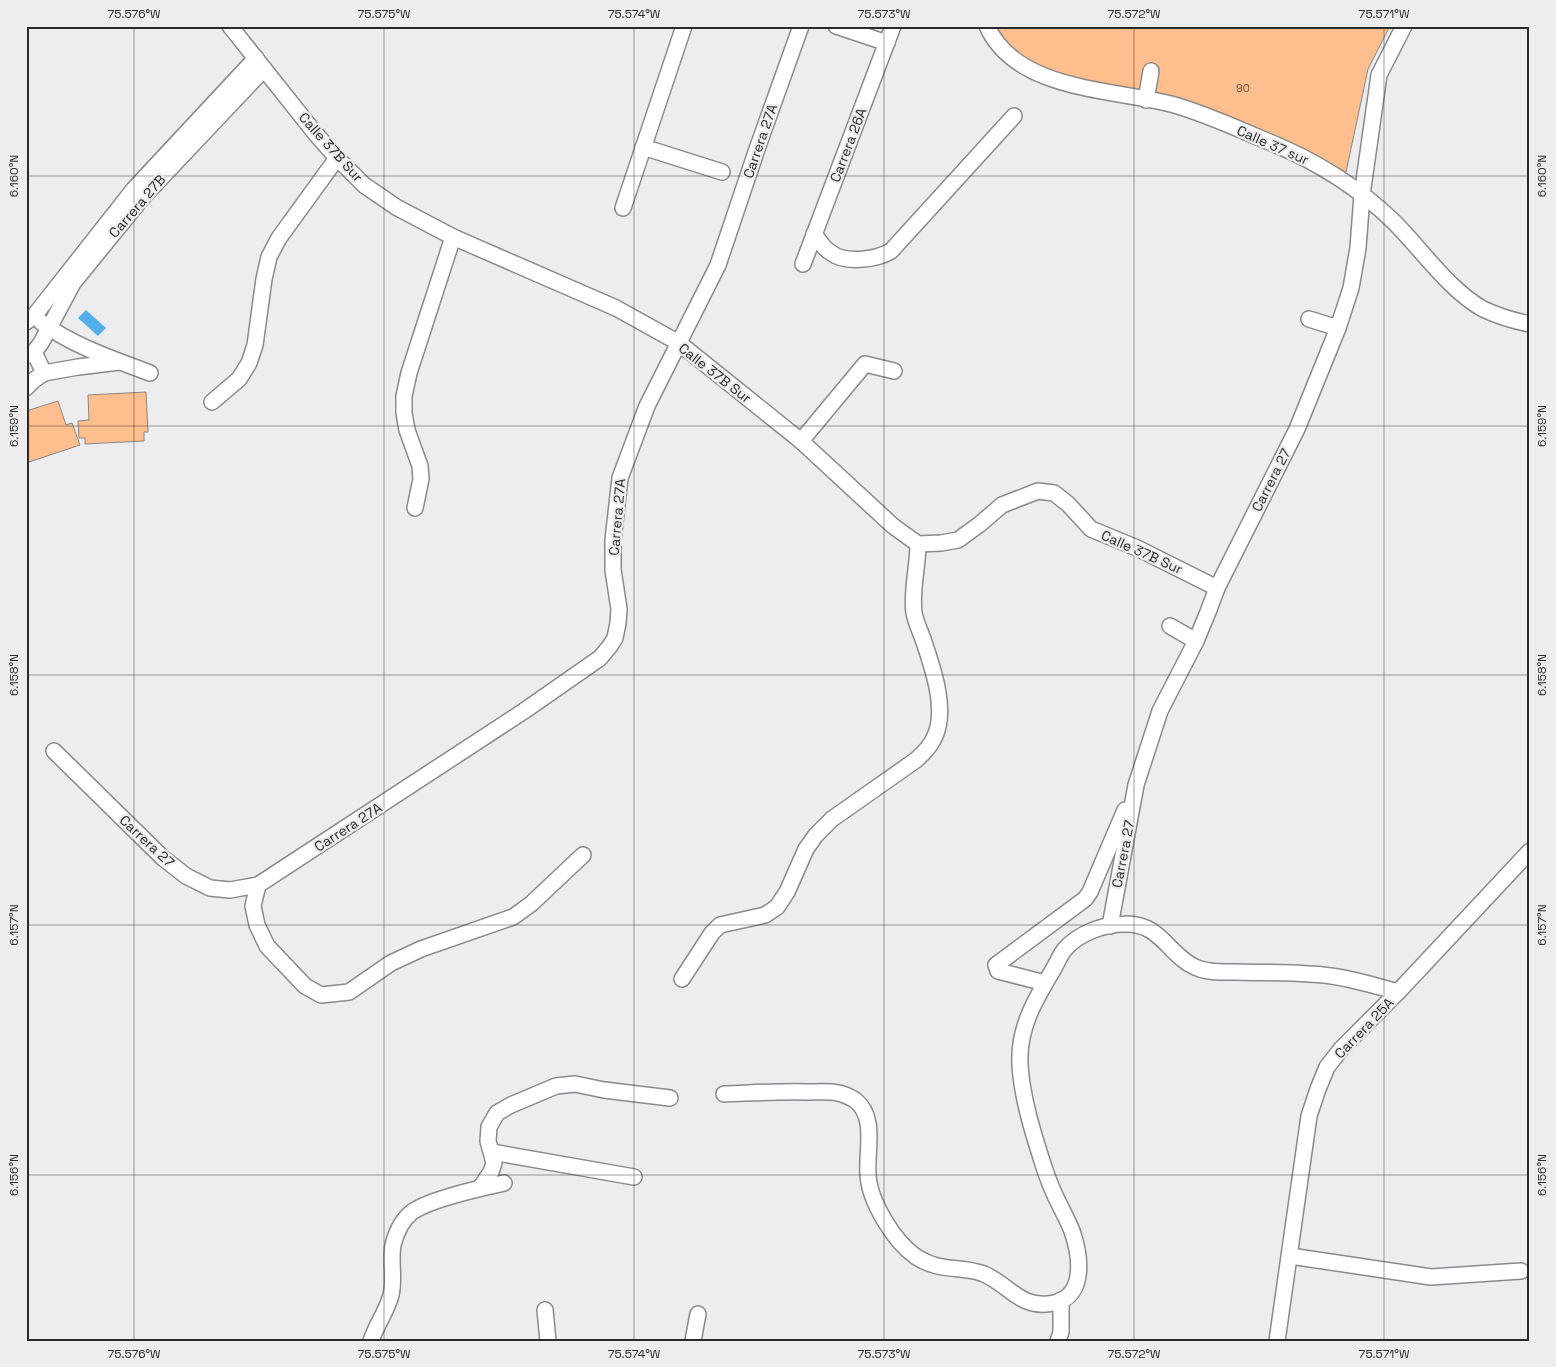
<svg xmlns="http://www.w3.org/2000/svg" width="1556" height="1367" font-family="'Space Grotesk',sans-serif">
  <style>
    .water { fill: #53afe9 }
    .building { fill: #febe8d; stroke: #898785 }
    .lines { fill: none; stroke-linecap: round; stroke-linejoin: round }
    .minor-casing { stroke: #8a8a8c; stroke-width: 18 }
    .minor { stroke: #fff; stroke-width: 15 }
    .ticks { fill: none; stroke: #2a2a2b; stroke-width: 1; stroke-opacity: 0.45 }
    .labels { text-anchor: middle; stroke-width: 4.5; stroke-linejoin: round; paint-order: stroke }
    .number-label { font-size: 11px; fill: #5f4f44 }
    .street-label { font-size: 14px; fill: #2a2a2b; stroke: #ededef }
    .neatline { fill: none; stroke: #2a2a2b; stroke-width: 2 }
    .ticks-label { font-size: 12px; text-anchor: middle; fill: #2a2a2b }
  </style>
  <rect width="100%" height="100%" fill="#ededef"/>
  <polygon class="water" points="86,310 106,328 98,336 78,318"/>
  <g class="building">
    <polygon points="994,26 1390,26 1368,69 1346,172 1253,126 1178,99 1067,78 1044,71 1007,45"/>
    <polygon points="146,392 148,432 144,432 144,441 85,444 85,438 79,438 78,421 89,420 88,395"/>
    <polygon points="58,401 66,425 72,423 80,445 26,463 26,411"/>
  </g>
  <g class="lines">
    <g class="minor-casing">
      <g id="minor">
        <polyline points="230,26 315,133 337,158 364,185 396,207 453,237 616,308 679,343 801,441 893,526 918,544 941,543 958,540 980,524 1002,505 1038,491 1054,493 1068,504 1091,529 1137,548 1217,588"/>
        <polyline points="836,26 887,43"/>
        <path d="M987,26C1016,91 1113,89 1171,104C1204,113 1236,128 1267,141C1314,160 1357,186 1394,222C1422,250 1449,290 1483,309C1498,316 1514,321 1530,324"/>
        <polyline points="1146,100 1151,71"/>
        <polyline points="643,147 722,172"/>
        <polyline points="623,208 684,26"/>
        <path d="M814,234C819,240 823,248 830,252C844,264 876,260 891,251L1014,116"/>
        <polyline points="803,264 893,26"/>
        <polyline points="1309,319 1338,328"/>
        <polyline points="26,322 34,316 134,189 256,58"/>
        <path d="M41,322C73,346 113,359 150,373"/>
        <polyline points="26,356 34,352 41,343 73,283 143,197 264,69"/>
        <polyline points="44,373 78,367 119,362"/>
        <polyline points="26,388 34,380 44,373 34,352"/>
        <polyline points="212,402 239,379 249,363 255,345 264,279 269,257 279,238 337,158"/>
        <polyline points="801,441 865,364 894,371"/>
        <polyline points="415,508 421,479 420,466 407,430 404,413 404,396 409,373 453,237"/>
        <polyline points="1170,626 1196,641"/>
        <polyline points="54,751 163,858 186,876 210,888 230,890 258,885 524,711 600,658 610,646 615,638 618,623 619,609 613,570 613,540 620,478 647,406 718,265 757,149 801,26"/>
        <polyline points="258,885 253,906 257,925 267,946 305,986 321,995 349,992 391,963 421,949 513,917 531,904 583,855"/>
        <polyline points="1110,926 1136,785 1160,711 1196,641 1208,612 1217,588 1297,429 1338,328 1351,288 1358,248 1362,195 1379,75 1404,26"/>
        <path d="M682,979L712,933L720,925L765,915L777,907L787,892L806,849L816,835L832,819L916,760C924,753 931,746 935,736C947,709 933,669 924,642C921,633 916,623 914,613C911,590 918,567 918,544"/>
        <polyline points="1045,983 998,971 996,965 1085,899 1090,892 1125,810"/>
        <path d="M724,1094C752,1093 780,1091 808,1092C818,1092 829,1091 838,1093C844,1094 850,1097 855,1100C877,1117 866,1151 868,1174C869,1201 894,1241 915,1256C940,1273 960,1265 984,1274C1010,1285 1020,1310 1054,1303C1087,1296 1080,1254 1072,1231C1067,1218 1059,1205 1054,1193C1050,1184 1046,1174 1043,1164C1033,1133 1022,1098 1020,1065C1018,1028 1035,1000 1053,970C1057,963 1060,955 1065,949C1079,933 1104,924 1125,924C1161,923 1168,955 1195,967C1207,973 1224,972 1237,972C1261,973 1285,972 1309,974C1340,975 1369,984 1398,992"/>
        <polyline points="492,1152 634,1177"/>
        <polyline points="480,1188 491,1172 494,1163 488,1141 489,1127 497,1113 511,1105 556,1086 575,1084 604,1090 670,1098"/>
        <polyline points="1290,1256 1431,1277 1521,1271"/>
        <polyline points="545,1310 548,1341"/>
        <path d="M371,1341C376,1325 387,1311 391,1295C395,1279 390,1261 393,1245C396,1233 402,1220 412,1212C430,1199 481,1188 504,1183"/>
        <polyline points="693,1341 698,1314"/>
        <polyline points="1058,1341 1061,1332 1061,1300"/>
        <polyline points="1277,1341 1309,1116 1318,1089 1327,1067 1342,1048 1398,992 1530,851"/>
      </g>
    </g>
    <use href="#minor" class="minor"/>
  </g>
  <path class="ticks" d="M134,26V1341M384,26V1341M634,26V1341M884,26V1341M1134,26V1341M1384,26V1341M26,176H1530M26,426H1530M26,675H1530M26,925H1530M26,1175H1530"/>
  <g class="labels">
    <g class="number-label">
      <text x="1243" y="92">90</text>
    </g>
    <g class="street-label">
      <text transform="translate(760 141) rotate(-71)" y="5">Carrera 27A</text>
      <text transform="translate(848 145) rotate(-69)" y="5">Carrera 26A</text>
      <text transform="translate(1273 145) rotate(24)" y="5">Calle 37 sur</text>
      <text transform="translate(331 147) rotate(48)" y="5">Calle 37B Sur</text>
      <text transform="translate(137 206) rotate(-49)" y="5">Carrera 27B</text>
      <text transform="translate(715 373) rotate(38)" y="5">Calle 37B Sur</text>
      <text transform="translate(1271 480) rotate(-63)" y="5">Carrera 27</text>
      <text transform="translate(617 517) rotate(-85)" y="5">Carrera 27A</text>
      <text transform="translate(1142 552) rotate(24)" y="5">Calle 37B Sur</text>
      <text transform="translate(348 827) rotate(-33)" y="5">Carrera 27A</text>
      <text transform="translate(147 841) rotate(43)" y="5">Carrera 27</text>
      <text transform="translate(1123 854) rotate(-79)" y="5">Carrera 27</text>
      <text transform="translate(1364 1028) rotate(-46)" y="5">Carrera 25A</text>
    </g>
  </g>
  <rect width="1556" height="1367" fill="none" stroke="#ededef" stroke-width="55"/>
  <rect x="28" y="28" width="1500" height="1312" class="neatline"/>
  <g class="ticks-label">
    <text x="134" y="18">75.576°W</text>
    <text x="384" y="18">75.575°W</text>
    <text x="634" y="18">75.574°W</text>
    <text x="884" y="18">75.573°W</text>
    <text x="1134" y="18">75.572°W</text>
    <text x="1384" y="18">75.571°W</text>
    <text transform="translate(14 176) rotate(-90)" y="4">6.160°N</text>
    <text transform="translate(1542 176) rotate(-90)" y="4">6.160°N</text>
    <text transform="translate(14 426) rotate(-90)" y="4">6.159°N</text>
    <text transform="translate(1542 426) rotate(-90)" y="4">6.159°N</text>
    <text transform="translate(14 675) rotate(-90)" y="4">6.158°N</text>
    <text transform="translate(1542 675) rotate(-90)" y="4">6.158°N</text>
    <text transform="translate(14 925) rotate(-90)" y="4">6.157°N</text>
    <text transform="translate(1542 925) rotate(-90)" y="4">6.157°N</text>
    <text transform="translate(14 1175) rotate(-90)" y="4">6.156°N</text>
    <text transform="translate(1542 1175) rotate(-90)" y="4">6.156°N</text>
    <text x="134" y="1358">75.576°W</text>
    <text x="384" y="1358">75.575°W</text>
    <text x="634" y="1358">75.574°W</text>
    <text x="884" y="1358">75.573°W</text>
    <text x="1134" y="1358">75.572°W</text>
    <text x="1384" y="1358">75.571°W</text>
  </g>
</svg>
